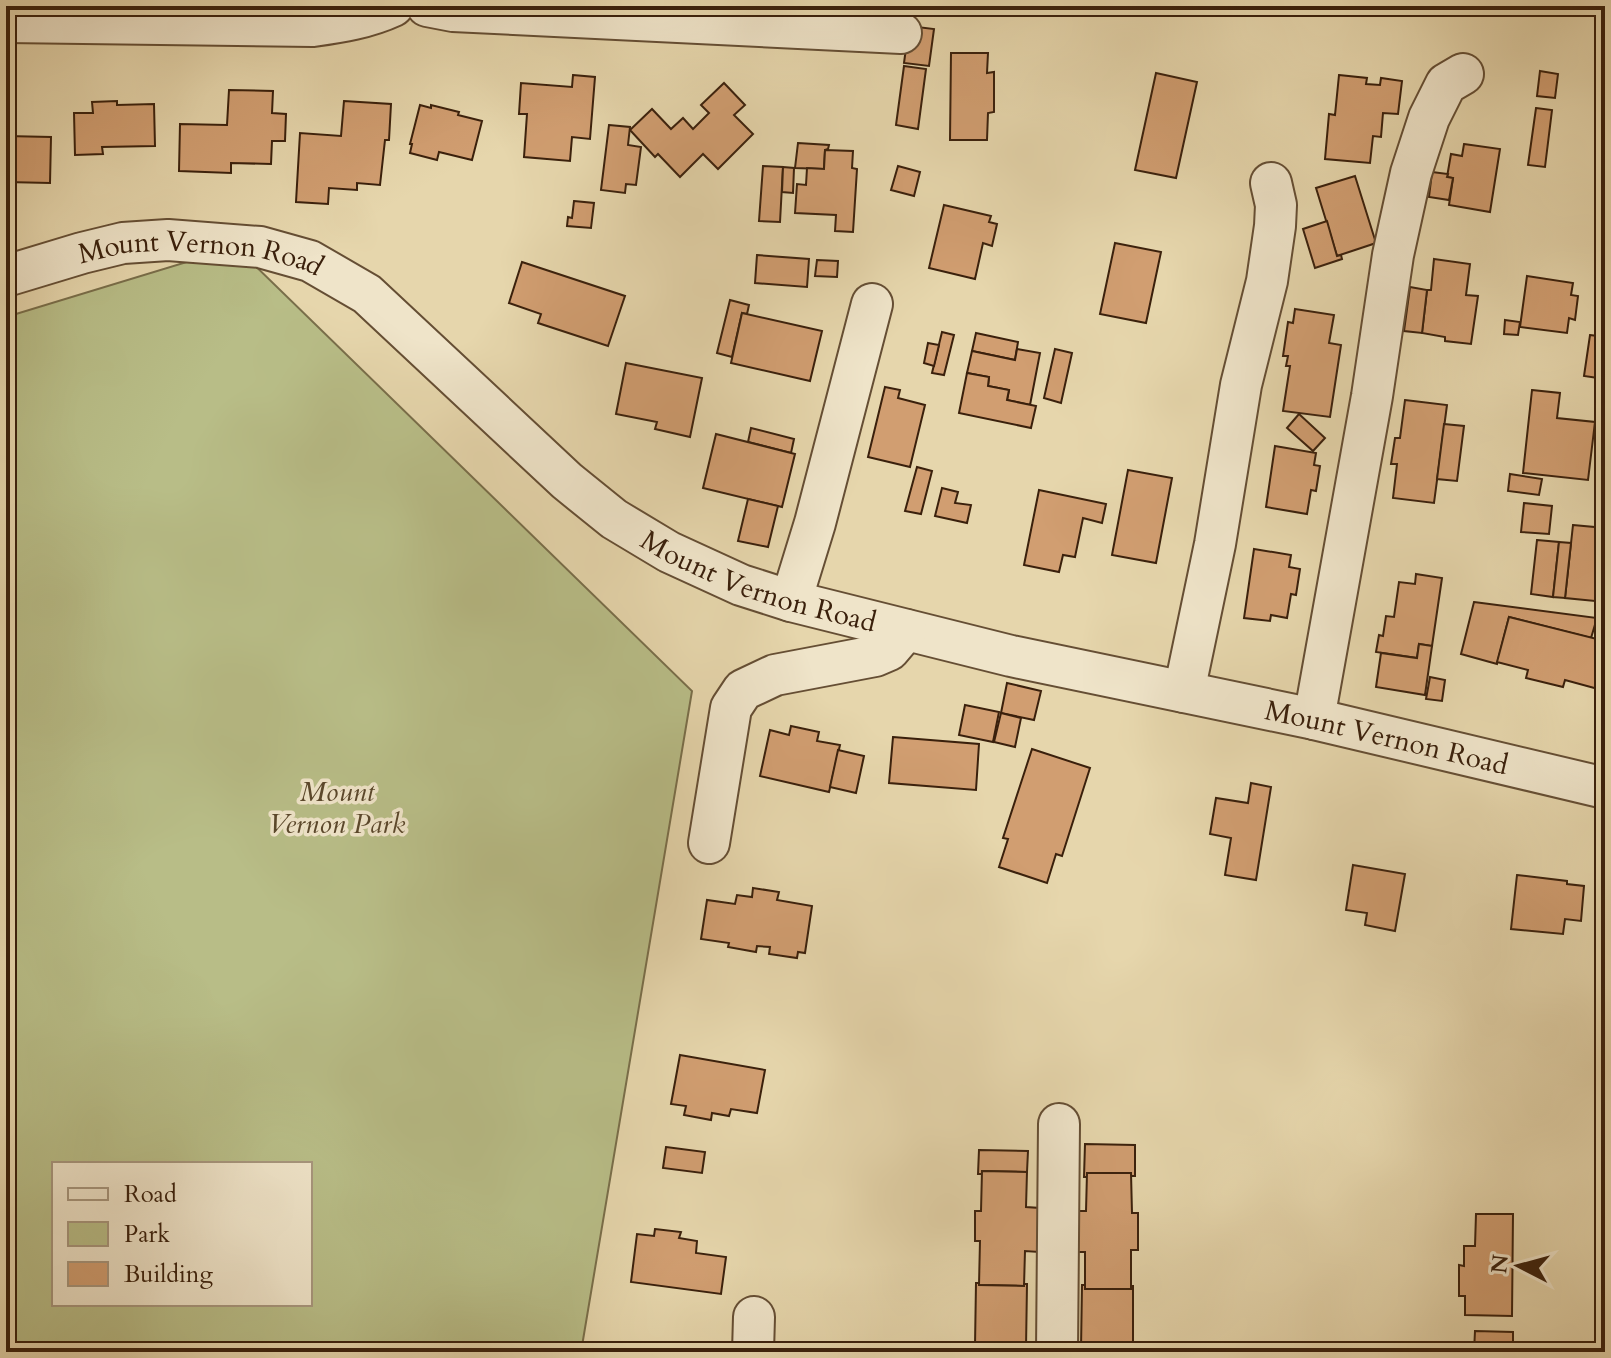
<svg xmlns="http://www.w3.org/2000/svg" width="1611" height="1358" font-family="Cardo,serif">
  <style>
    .green { fill: #b8bd87; stroke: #796e4a; stroke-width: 2; fill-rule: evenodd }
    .building { fill: #d19e71; stroke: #3a200c; stroke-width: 2 }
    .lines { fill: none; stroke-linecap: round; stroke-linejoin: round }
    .minor-casing { stroke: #654e34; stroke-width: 44 }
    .minor { stroke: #efe4c9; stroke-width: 40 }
    .labels { text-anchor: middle; stroke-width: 7; stroke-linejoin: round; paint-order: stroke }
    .street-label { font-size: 28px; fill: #3a200c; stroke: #efe4c9 }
    .park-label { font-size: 28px; font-style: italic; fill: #5a472b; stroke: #efe4c9 }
  </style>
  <rect width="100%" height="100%" fill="#e6d6ac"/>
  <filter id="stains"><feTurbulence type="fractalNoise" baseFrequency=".0025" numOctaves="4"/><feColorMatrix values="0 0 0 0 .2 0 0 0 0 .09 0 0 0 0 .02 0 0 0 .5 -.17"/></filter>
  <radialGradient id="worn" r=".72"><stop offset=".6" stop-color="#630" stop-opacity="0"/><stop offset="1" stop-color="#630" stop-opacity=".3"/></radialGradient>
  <path class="green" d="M236,247L692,691L581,1352H6V317ZM54,1164H310V1304H54Z"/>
  <g class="building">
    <polygon points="909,26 934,29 929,66 904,63"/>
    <polygon points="951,53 988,53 987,73 994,72 994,112 988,113 987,140 950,140"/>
    <polygon points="904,66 926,69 918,129 896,125"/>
    <polygon points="1540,71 1558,74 1555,98 1537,96"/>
    <polygon points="1156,73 1197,82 1176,178 1135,170"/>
    <polygon points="573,75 595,77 590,139 572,137 570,161 524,157 527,114 519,114 521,83 572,87"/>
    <polygon points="1339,75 1367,78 1366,84 1380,85 1381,78 1402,81 1398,114 1383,113 1381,137 1373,136 1370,163 1325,159 1329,114 1335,115"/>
    <polygon points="724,83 745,105 734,115 753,134 718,169 703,154 680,177 658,154 655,157 630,130 652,109 671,129 683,118 693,129 709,113 701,105"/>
    <polygon points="229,90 273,91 272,113 286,114 285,141 272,141 271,164 231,163 231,173 179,171 180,124 227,125"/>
    <polygon points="117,101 117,105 154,104 155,146 102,147 103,154 75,155 74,113 93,113 92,102"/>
    <polygon points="344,101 391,104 389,140 385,140 380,185 357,183 357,190 329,188 328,204 296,202 300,133 341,136"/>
    <polygon points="420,105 431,108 431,105 459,112 458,115 482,121 472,160 439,152 437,160 410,153 412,144 410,144"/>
    <polygon points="1536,108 1552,110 1545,167 1528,165"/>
    <polygon points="609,125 630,127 628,145 641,147 636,185 626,184 625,193 601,190"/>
    <polygon points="6,136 51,137 50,183 6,182"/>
    <polygon points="798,143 829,145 828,149 825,150 824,169 795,168"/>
    <polygon points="1464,144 1500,149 1490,212 1449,205 1453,178 1447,177 1451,154 1462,156"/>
    <polygon points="825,150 853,151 852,168 857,169 853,232 835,231 836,215 795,213 797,184 806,185 807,168 824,169"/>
    <polygon points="763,166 783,167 780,222 759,221"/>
    <polygon points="898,166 920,172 914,196 891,190"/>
    <polygon points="783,167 794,168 793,193 782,192"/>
    <polygon points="1432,172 1448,174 1447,177 1453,178 1449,200 1429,197"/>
    <polygon points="1355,176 1376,243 1337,256 1316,188"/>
    <polygon points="574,201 594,203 591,228 567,226 568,217 572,218"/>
    <polygon points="944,205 991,216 989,222 997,224 992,246 983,243 975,279 929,268"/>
    <polygon points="1327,221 1337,256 1341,255 1342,259 1315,268 1303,229"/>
    <polygon points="1115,243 1161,252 1146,323 1100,314"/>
    <polygon points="757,255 809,259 807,287 755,283"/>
    <polygon points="1434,259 1470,264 1466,295 1478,296 1471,344 1445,341 1445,337 1422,333 1427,290 1431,290"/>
    <polygon points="817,260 838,261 837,277 815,276"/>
    <polygon points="522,262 625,296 608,346 538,323 541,314 509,303"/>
    <polygon points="1527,276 1573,283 1571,295 1578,296 1575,320 1569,318 1567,333 1520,327"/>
    <polygon points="1410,287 1427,290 1422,333 1404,331"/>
    <polygon points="730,300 749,305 747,314 742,313 732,357 717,353"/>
    <polygon points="1295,309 1334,315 1329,343 1341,345 1330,417 1283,411 1290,366 1286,366 1288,356 1283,356 1288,322 1293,323"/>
    <polygon points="742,313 822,331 810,381 731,363"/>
    <polygon points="1505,320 1520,322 1518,335 1504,334"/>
    <polygon points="942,332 954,335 944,375 932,373"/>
    <polygon points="976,333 1018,342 1015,360 972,351"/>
    <polygon points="1590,335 1605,337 1605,379 1584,376"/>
    <polygon points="928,343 939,345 934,366 924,363"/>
    <polygon points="1017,349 1040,353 1030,405 1007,400 1009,390 988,386 989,377 967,373 972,351 1015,360"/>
    <polygon points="1055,349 1072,353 1061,403 1044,398"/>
    <polygon points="626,363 702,378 690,437 655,429 657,422 616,414"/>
    <polygon points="967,373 989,377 988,386 1009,390 1007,400 1036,406 1031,428 959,413"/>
    <polygon points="885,387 900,390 898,398 925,405 910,467 868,457"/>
    <polygon points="1532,390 1560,393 1557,418 1595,422 1588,480 1523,473"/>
    <polygon points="1405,400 1447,405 1434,503 1393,498 1397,464 1391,464 1395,438 1400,438"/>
    <polygon points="1299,414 1325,438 1313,451 1287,428"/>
    <polygon points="1444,424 1464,426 1457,481 1437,479"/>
    <polygon points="751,428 794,439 791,453 748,442"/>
    <polygon points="716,434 795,454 782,507 703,488"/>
    <polygon points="1275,446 1316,453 1314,465 1320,466 1316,491 1311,490 1307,514 1266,507"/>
    <polygon points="917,467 932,471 921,514 905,511"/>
    <polygon points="1128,470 1172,478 1156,563 1112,555"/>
    <polygon points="1510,474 1542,479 1539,495 1508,491"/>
    <polygon points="942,488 958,492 955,503 971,505 967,523 935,516"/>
    <polygon points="1039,490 1106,504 1102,523 1083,518 1075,557 1063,555 1059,572 1024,565"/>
    <polygon points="748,499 778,506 768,547 738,541"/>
    <polygon points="1524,503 1552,506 1549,534 1521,532"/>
    <polygon points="1573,525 1605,528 1605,602 1565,598"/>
    <polygon points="1537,540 1559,542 1553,597 1531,594"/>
    <polygon points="1559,542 1571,543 1565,598 1553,597"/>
    <polygon points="1254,549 1291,555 1289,567 1300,569 1296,595 1291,594 1287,618 1271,615 1270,621 1244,618"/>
    <polygon points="1416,574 1442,578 1432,646 1419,644 1417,658 1376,652 1379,635 1383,636 1386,616 1394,617 1399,582 1415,584"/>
    <polygon points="1474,602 1597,618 1591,638 1509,617 1497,664 1461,654"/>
    <polygon points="1509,617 1605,641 1605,664 1598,689 1565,680 1563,687 1526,678 1528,670 1497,662"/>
    <polygon points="1419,644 1432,646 1425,695 1376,687 1381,653 1417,658"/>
    <polygon points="1430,677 1445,680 1442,701 1426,699"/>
    <polygon points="1007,683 1041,691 1034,720 1001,713"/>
    <polygon points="965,705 999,712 993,742 959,735"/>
    <polygon points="1001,713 1021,718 1015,747 994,742"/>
    <polygon points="791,726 819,732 817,741 840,745 829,792 760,776 770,730 789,735"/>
    <polygon points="893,737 979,744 976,790 889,783"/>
    <polygon points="1032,749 1090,768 1062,856 1056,854 1047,883 999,867 1008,839 1003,838"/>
    <polygon points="838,750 864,756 856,793 830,787"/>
    <polygon points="1251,783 1271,787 1256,880 1225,875 1231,838 1210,834 1216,798 1248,803"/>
    <polygon points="1353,865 1405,874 1395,931 1365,925 1367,913 1346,910"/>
    <polygon points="1517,875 1567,881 1567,884 1584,886 1581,921 1565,919 1563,934 1511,929"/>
    <polygon points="753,888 779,892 777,900 812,906 805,953 798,952 797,958 769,954 770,947 757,946 756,952 728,947 729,943 701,939 707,900 735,904 737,895 752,897"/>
    <polygon points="680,1055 765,1070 757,1113 731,1109 729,1116 712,1113 711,1120 684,1115 686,1106 671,1104"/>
    <polygon points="1085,1144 1135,1145 1135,1176 1131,1176 1131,1173 1087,1173 1087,1177 1084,1177"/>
    <polygon points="666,1147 705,1152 702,1173 663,1168"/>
    <polygon points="979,1150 1028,1151 1027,1172 982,1171 982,1174 978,1174"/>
    <polygon points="982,1171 1027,1172 1026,1207 1040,1208 1039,1252 1025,1251 1024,1286 979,1285 980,1241 975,1241 975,1211 981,1211"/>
    <polygon points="1087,1173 1131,1173 1132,1213 1138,1213 1138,1250 1131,1250 1131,1289 1085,1289 1085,1252 1071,1252 1071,1211 1086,1211"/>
    <polygon points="1476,1214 1513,1214 1512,1316 1465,1315 1465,1296 1459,1296 1459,1265 1464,1266 1464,1246 1475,1246"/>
    <polygon points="655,1229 681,1232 679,1238 697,1241 696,1253 726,1257 721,1294 631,1282 637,1234 654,1236"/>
    <polygon points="976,1283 979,1283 979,1285 1024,1286 1024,1284 1027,1284 1026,1348 1024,1344 978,1343 978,1346 975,1346"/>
    <polygon points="1082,1285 1085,1285 1085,1289 1131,1289 1131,1286 1133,1286 1133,1350 1129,1350 1129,1347 1084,1346 1084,1349 1081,1349"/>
    <polygon points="1475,1331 1513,1332 1513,1352 1474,1352"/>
    <polygon points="978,1343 1024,1344 1024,1352 978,1352"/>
    <polygon points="684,1346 714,1348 714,1352 683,1352"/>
    <polygon points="1084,1346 1129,1347 1129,1352 1084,1352"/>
  </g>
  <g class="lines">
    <g class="minor-casing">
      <g id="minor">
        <polyline points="427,6 453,11 901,33"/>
        <path d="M6,22L313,26C341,22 367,18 393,6"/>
        <path id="s1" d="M6,276L82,253L123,243L168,240L260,247L310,261L367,294L567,481L614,519L669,552L741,585L791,601L1011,656L1314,719L1605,788"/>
        <polyline points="791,601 815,523 872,304"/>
        <polyline points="1184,692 1215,544 1241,385 1267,281 1275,226 1276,205 1271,183"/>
        <polyline points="1314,719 1372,396 1393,255 1411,173 1429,118 1446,84 1463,74"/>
        <polyline points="709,843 731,708 743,690 775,675 875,656 889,650 906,630"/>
        <polyline points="753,1352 754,1317"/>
        <polyline points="1057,1352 1059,1124"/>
      </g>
    </g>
    <use href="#minor" class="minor"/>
  </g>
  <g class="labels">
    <g class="street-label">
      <text dy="10" stroke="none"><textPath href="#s1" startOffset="200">Mount Vernon Road</textPath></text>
      <text dy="10" stroke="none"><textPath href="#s1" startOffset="870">Mount Vernon Road</textPath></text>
      <text dy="10" stroke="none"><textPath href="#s1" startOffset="1518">Mount Vernon Road</textPath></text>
    </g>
    <g class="park-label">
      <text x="337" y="801">Mount<tspan x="337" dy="32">Vernon Park</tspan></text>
    </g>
  </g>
  <rect width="1611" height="1358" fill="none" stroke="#e6d6ac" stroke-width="32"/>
  <rect x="8" y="8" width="1595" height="1342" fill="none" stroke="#3a200c" stroke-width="4"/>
  <rect x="16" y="16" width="1579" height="1326" fill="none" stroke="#3a200c" stroke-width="2"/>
  <rect x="52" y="1162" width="260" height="144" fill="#efe4c9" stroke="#a7967d" stroke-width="2"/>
  <rect x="68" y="1188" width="40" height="12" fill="#efe4c9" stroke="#a7967d" stroke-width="2"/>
  <text x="124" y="1202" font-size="24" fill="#3a200c">Road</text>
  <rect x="68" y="1222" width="40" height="24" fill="#b8bd87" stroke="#a7967d" stroke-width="2"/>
  <text x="124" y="1242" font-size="24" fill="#3a200c">Park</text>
  <rect x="68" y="1262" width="40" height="24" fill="#d19e71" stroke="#a7967d" stroke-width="2"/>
  <text x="124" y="1282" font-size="24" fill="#3a200c">Building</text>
  <g transform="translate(1519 1266) rotate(276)" stroke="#efe4c9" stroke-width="6" paint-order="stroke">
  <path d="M0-6L14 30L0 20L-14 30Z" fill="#3a200c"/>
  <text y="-12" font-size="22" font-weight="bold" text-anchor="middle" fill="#3a200c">N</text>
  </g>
  <rect width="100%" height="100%" filter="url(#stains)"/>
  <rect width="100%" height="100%" fill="url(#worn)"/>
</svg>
